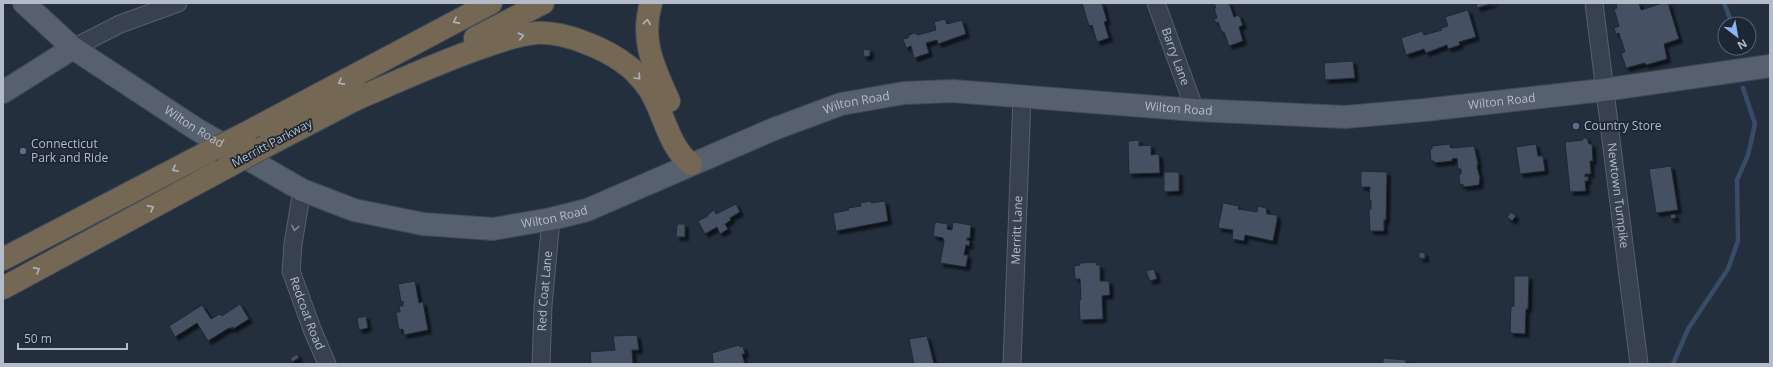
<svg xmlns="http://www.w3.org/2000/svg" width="1773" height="367" font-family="'Open Sans',sans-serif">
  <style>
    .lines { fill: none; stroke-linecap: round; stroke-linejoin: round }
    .stream { stroke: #394c67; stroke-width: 4.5 }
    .building { fill: #455162; stroke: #1f2835; filter: url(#shadow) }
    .minor-casing { stroke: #565f6c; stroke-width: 19 }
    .major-casing { stroke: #414a57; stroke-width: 24 }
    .highway-casing { stroke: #434c59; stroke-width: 24 }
    .minor { stroke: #38414e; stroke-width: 17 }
    .major { stroke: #56606e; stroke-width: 22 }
    .highway { stroke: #746855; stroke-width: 22 }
    .highway-bridge-casing { stroke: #434c59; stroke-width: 24; stroke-linecap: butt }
    .highway-bridge { stroke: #746855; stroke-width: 22 }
    .oneway { stroke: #aeb4bd }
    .oneway2 { stroke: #7c8592 }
    .service-dot { fill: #5c6f8a; stroke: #1d2633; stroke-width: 1.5 }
    .labels { text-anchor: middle; stroke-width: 3.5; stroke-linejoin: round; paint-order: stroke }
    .street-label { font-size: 12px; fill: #b4bcc9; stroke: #1d2633 }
    .poi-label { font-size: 12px; fill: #b4bcc9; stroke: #1d2633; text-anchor: start }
  </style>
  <defs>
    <filter id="shadow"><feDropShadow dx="3.5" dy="3.5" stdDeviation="1" flood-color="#0009"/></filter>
  </defs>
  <rect width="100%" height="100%" fill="#242f3e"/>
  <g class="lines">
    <g class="stream">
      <polyline points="1724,3 1732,24"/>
      <polyline points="1737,48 1738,53"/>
      <polyline points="1673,364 1688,329 1728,269 1738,241 1737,180 1748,155 1755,124 1743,88"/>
    </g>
  </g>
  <g class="building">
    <polygon points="1082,3 1102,3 1107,21 1104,22 1109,38 1097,42 1092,25 1089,26"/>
    <polygon points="1214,3 1229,3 1234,17 1239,15 1243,25 1239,27 1243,41 1229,46 1224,32 1222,32 1218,22 1216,23 1214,19 1217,18 1214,8 1216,8"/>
    <polygon points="1476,3 1494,3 1477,8"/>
    <polygon points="1616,3 1639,3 1641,10 1663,3 1668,3 1679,39 1664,44 1667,59 1646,65 1645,63 1626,68 1621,53 1625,52 1619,33 1616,34 1614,28 1619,26 1614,9 1617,8"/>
    <polygon points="1468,10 1476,37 1459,42 1460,45 1448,49 1447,45 1426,53 1424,49 1406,55 1401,38 1422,31 1424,35 1442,30 1441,28 1448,26 1445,17"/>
    <polygon points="945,19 947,24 962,20 966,34 938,44 937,40 926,43 929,53 914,58 911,46 906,48 903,39 908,38 909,35 915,33 918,35 936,30 934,22"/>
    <polygon points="870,49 870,56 864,57 863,50"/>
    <polygon points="1353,61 1355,78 1325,80 1324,63"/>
    <polygon points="1583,138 1587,138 1589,144 1592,144 1593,161 1590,161 1591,174 1585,174 1585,177 1588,176 1588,181 1585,181 1586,191 1570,192 1565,142 1583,140"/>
    <polygon points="1139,140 1139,146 1151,145 1151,155 1159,154 1160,173 1129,174 1128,141"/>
    <polygon points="1450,144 1450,147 1453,148 1474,146 1478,163 1477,167 1480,178 1479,185 1463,187 1463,184 1460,185 1459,174 1461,174 1461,169 1458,169 1457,158 1452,159 1452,161 1434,163 1434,161 1431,161 1430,149 1432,149 1432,146"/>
    <polygon points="1536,144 1538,156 1543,156 1545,171 1520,174 1516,147"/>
    <polygon points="1671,166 1678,210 1656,213 1649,169"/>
    <polygon points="1361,171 1387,172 1386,220 1384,220 1384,231 1370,231 1369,210 1371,209 1371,200 1369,200 1370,187 1361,187"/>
    <polygon points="1164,172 1179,172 1179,191 1164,192"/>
    <polygon points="871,201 871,203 885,201 888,221 836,231 833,213 849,210 848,208 861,206 860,203"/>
    <polygon points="1223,203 1239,206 1238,209 1257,212 1258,206 1266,208 1267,214 1277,215 1277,221 1273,241 1245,235 1244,241 1232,239 1233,230 1218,228"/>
    <polygon points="736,204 740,212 730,218 731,220 725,224 728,229 720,234 717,227 705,234 698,221 708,216 708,214 714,210 716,214"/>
    <polygon points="1511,212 1516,216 1512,221 1507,217"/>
    <polygon points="1675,214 1676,218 1671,219 1670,215"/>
    <polygon points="935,222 948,224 947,229 952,230 953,222 971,225 970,238 967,238 967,240 970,241 969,246 966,245 964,255 968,255 966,267 940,263 944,242 943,238 933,236"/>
    <polygon points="677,224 685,224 685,237 676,237"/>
    <polygon points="1419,252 1425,253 1425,259 1419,258"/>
    <polygon points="1096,262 1096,265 1100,265 1100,281 1109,281 1110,295 1102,296 1103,319 1080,320 1079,300 1081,300 1080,279 1075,279 1074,266 1080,265 1080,263"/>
    <polygon points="1154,269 1157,279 1150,281 1146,271"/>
    <polygon points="1514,276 1529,276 1528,309 1526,309 1525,334 1510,333 1511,307 1514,306"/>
    <polygon points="415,281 419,303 423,302 428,330 404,335 403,329 399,330 396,312 400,312 399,306 403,306 403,301 401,302 398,284"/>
    <polygon points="240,304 249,319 233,329 233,327 229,329 229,328 208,341 197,323 175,337 169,326 202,305 211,319 220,314 222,316"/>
    <polygon points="366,316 368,328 359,330 357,318"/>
    <polygon points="637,335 639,350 632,350 633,364 591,364 590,352 615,350 613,336"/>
    <polygon points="927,336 934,364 914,364 909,339"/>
    <polygon points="739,345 740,347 743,346 745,354 742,354 745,364 715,364 713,362 712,353"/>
    <polygon points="297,354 299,358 292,362 290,358"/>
    <polygon points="1383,358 1406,360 1406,364 1383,364"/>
  </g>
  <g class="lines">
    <g class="minor-casing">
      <g id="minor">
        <path id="s1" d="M1156,3L1195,110"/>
        <path id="s2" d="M1594,3L1639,364"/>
        <polyline points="73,48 120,24 178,3"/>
        <path id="s3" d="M302,190L293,244L291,271L312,329L327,364"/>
        <path id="s4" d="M541,364L543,306L551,219"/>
        <path id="s5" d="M1012,364L1022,97"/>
      </g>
    </g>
    <g class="major-casing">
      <g id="major">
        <path id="s6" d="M24,3L73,48L196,129L302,190L354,210L423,224L493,229L551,219L587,210L774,129L841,104L904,93L953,91L1195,110L1345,117L1425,110L1603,90L1770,66"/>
        <polyline points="3,92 73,48"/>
      </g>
    </g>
    <g class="highway-casing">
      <g id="highway">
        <path d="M651,3C640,41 654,67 669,101"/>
        <polyline points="475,38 543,3"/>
        <path d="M354,100C399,81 443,60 489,45C503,40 520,34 536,33C564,31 607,49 628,66C634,70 638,76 643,81C664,105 665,144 691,164"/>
        <polyline points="246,133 491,3"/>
        <polyline points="266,146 366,94"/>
        <polyline points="3,259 210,151"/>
        <polyline points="3,288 227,167"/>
      </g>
    </g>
    <use href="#minor" class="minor"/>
    <use href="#major" class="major"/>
    <use href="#highway" class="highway"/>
    <g class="highway-bridge-casing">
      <g id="highway-bridge">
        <polyline points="210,151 246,133"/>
        <polyline points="227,167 266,146"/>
      </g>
    </g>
    <use href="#highway-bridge" class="highway-bridge"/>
  </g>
  <defs><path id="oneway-chevron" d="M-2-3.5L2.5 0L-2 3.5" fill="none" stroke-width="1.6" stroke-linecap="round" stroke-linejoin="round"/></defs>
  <g class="oneway">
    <use href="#oneway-chevron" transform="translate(456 21) rotate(152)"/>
    <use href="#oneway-chevron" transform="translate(647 22) rotate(-84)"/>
    <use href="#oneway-chevron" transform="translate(521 36) rotate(-13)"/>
    <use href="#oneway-chevron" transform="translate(638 77) rotate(47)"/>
    <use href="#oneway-chevron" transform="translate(341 82) rotate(152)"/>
    <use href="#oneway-chevron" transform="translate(175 169) rotate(153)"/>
    <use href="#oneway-chevron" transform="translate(151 208) rotate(-29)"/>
    <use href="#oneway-chevron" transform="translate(37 270) rotate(-29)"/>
  </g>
  <use class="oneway2" href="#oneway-chevron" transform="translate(295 228) rotate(100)"/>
  <g class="service-dot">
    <circle cx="1576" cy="126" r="4"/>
    <circle cx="23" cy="151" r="4"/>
  </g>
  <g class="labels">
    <g class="street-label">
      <text dy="4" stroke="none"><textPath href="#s1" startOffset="57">Barry Lane</textPath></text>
      <text dy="4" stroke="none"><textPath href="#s6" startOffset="1567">Wilton Road</textPath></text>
      <text dy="4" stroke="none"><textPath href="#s6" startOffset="919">Wilton Road</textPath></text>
      <text dy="4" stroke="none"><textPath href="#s6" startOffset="1243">Wilton Road</textPath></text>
      <text dy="4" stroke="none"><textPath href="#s6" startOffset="211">Wilton Road</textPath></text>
      <text transform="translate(272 143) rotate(-28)" y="4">Merritt Parkway</text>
      <text dy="4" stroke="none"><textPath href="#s2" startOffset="194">Newtown Turnpike</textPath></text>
      <text dy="4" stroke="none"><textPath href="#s6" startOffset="595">Wilton Road</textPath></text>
      <text dy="4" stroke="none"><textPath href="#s5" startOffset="134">Merritt Lane</textPath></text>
      <text dy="4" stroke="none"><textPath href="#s4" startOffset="73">Red Coat Lane</textPath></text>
      <text dy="4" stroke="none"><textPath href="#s3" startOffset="127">Redcoat Road</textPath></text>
    </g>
    <g class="poi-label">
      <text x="1584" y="130">Country Store</text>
      <text x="31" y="148">Connecticut<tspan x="31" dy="14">Park and Ride</tspan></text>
    </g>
  </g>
  <rect width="1773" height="367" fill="none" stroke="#b4bcc9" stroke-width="8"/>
  <g transform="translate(1737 36) rotate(149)"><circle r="19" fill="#1d2633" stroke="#59626f"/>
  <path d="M0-3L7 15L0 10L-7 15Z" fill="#8ab4f8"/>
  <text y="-6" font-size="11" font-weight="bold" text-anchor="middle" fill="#b4bcc9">N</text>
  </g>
  <path d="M18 343v6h109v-6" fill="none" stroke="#b4bcc9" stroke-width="2"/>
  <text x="24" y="343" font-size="12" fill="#b4bcc9" stroke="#1d2633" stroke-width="3" paint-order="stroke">50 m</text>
</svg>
